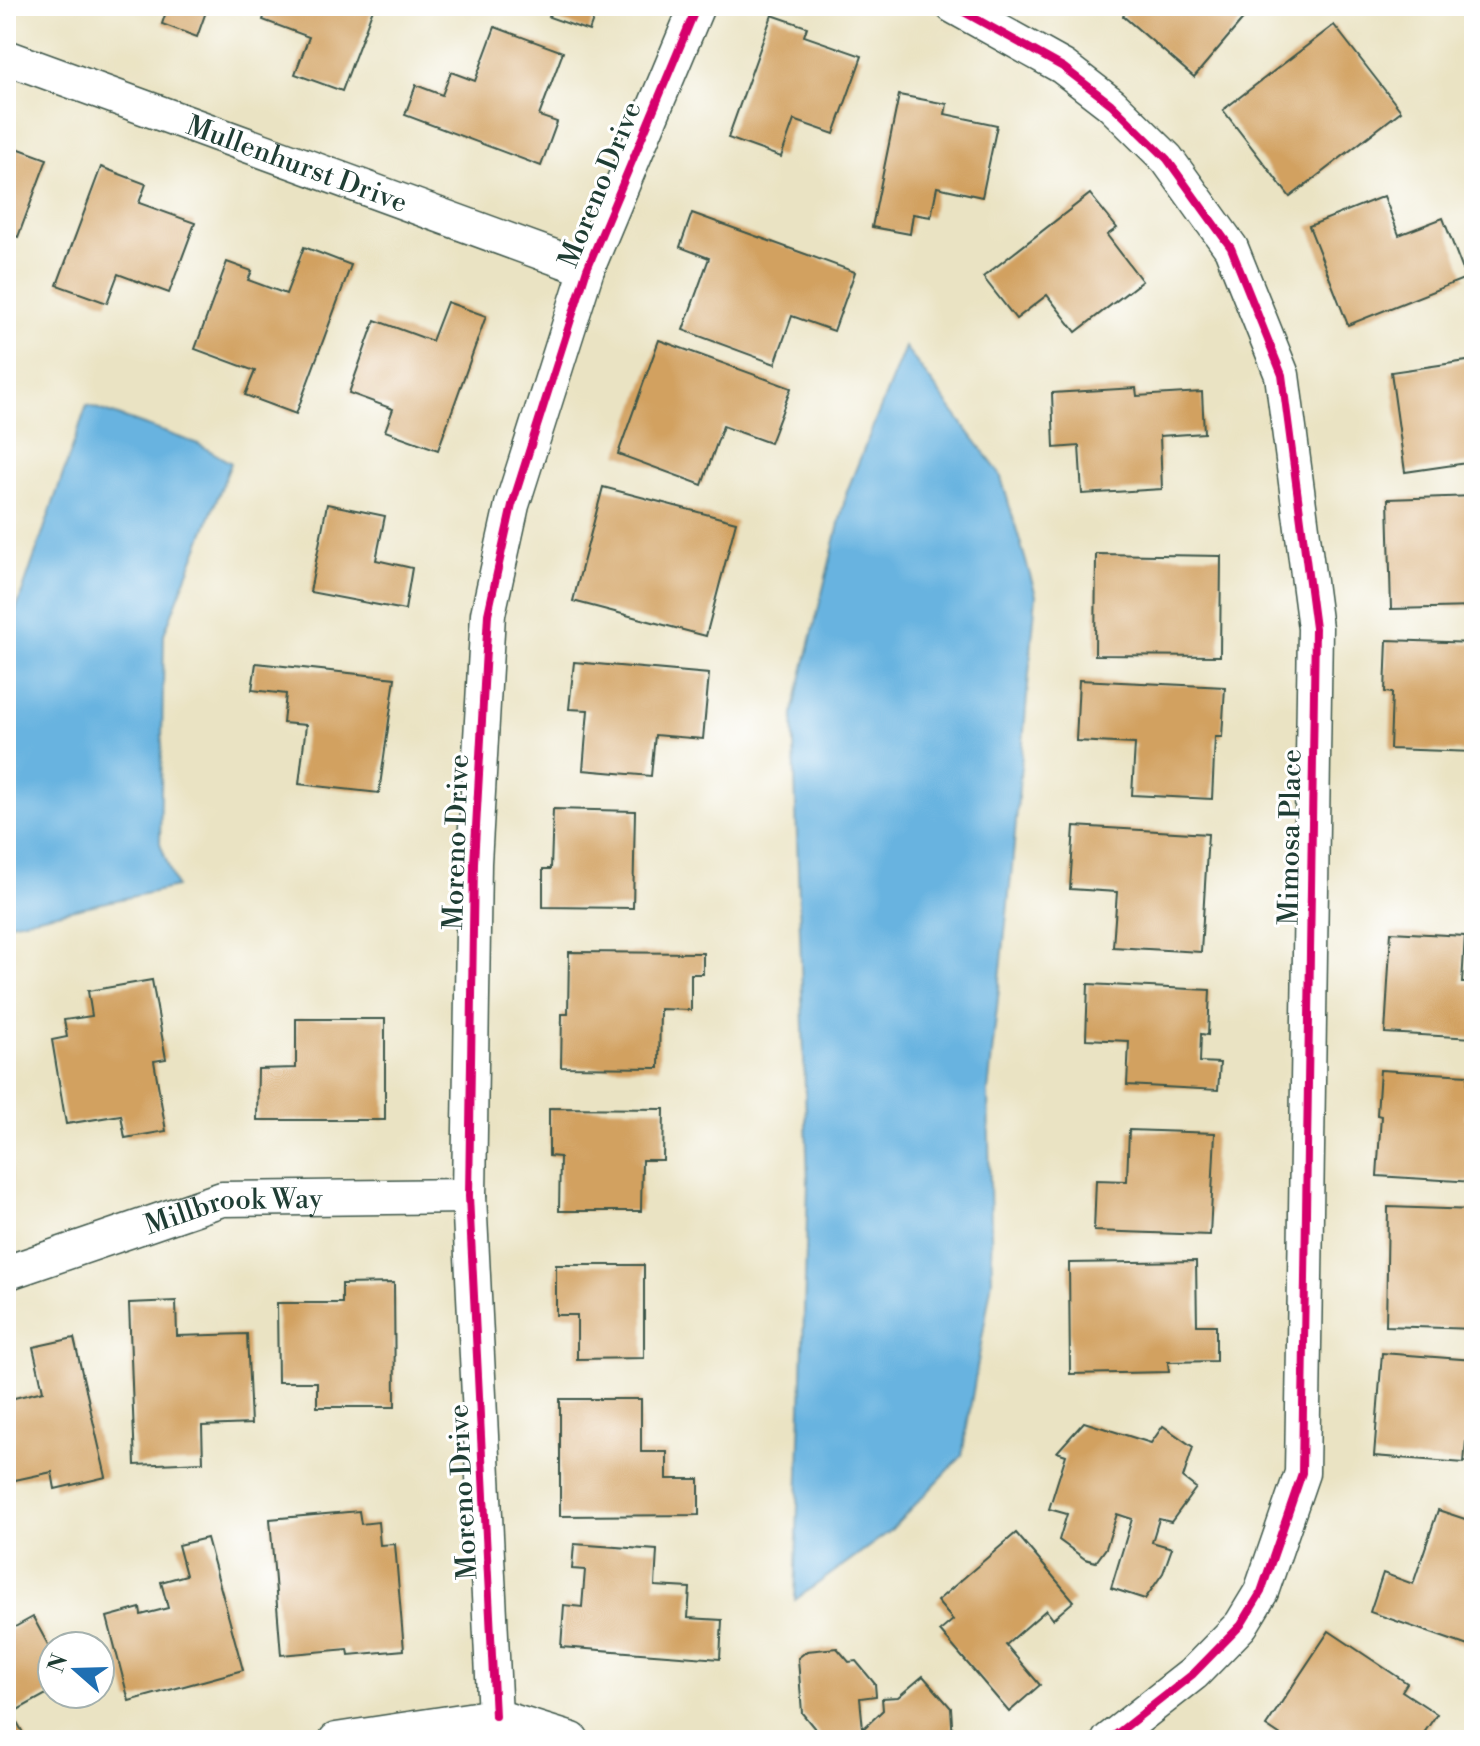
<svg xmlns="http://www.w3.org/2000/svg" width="1480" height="1746" font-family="'Libre Bodoni',serif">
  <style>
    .water { fill: #67b3e0; stroke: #43788a; stroke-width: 2 }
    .building { fill: #d2a161 }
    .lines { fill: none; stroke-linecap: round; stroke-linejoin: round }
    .minor-casing { stroke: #3d5649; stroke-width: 37 }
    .minor { stroke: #fff; stroke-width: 34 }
    .cycleway-casing { stroke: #fff; stroke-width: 13 }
    .cycleway { stroke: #d6006c; stroke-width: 8 }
    .labels { text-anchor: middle; stroke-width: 6; stroke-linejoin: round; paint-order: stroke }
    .street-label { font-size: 28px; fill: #1f3d34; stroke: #fff }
  </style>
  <rect width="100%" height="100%" fill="#fff"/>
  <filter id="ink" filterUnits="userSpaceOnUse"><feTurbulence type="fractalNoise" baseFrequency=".0125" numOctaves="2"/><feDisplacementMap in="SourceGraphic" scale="16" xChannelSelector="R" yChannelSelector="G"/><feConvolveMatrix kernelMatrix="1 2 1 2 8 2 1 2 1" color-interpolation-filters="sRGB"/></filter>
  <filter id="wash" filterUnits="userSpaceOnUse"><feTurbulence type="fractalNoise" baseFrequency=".006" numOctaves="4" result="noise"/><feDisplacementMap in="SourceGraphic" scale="32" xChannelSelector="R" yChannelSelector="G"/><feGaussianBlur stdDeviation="1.8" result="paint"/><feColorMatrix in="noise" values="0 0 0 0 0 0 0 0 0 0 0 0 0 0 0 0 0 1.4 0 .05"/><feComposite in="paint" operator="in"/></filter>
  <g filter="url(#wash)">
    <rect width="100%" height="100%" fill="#eae3c3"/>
    <g class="water">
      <polygon points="905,347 1000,474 1036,595 1012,867 988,1092 992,1280 962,1456 889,1532 795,1600 808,1184 793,713 847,491"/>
      <polygon points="87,405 198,444 231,463 164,634 160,843 176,887 6,924 6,639"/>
    </g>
    <g id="blocks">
      <g class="building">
        <polygon points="168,6 208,6 197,37 162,24"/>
        <polygon points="268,6 374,6 342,91 295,74 309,37 263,20"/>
        <polygon points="553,6 598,6 589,31 549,17"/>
        <polygon points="1131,6 1232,6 1245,17 1194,77 1123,16"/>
        <polygon points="772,15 807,27 804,36 862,56 834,134 794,120 781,157 728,138"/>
        <polygon points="1334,25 1401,111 1290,197 1223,110"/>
        <polygon points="495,27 563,52 539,116 557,122 541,166 405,115 416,85 442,95 451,72 475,81"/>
        <polygon points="899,95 947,104 945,114 997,125 982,197 937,187 931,217 913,214 910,234 872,227"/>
        <polygon points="6,144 47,159 18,237 6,232"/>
        <polygon points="101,167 146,184 139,203 195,223 169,293 118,274 107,303 57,285"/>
        <polygon points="1090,194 1117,228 1107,235 1142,281 1076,332 1047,295 1016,319 983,277"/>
        <polygon points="1384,196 1399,235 1443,218 1466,278 1348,325 1309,226"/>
        <polygon points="692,213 855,272 834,331 792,316 775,364 683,330 709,258 680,247"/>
        <polygon points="304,247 351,265 296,414 245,395 255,371 195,349 227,262 252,271 248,280 286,294"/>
        <polygon points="447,302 486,316 438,450 385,431 393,409 349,393 375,320 432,341"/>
        <polygon points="659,340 791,388 770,443 723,426 702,485 618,454"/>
        <polygon points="1474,360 1474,462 1405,472 1391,372"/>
        <polygon points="1136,388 1137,396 1202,392 1204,433 1160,436 1162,489 1082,494 1079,446 1054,448 1052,393"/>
        <polygon points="603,487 736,522 706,636 573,601"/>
        <polygon points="1474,496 1474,607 1391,609 1388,499"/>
        <polygon points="327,504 385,516 376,560 412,568 405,610 310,592"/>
        <polygon points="1096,554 1221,556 1220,656 1095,655"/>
        <polygon points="1387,640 1474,643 1474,752 1390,749 1392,693 1385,692"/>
        <polygon points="574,662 709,674 703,739 655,735 651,776 583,770 588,710 569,709"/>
        <polygon points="256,663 395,678 379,793 299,784 306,725 283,723 286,694 252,690"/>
        <polygon points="1079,680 1225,687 1222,737 1215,737 1212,799 1132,795 1135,744 1076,741"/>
        <polygon points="553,809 635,811 633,908 543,907 543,869 551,869"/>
        <polygon points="1074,826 1208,834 1201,952 1113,947 1117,892 1070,889"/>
        <polygon points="1391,932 1465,936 1462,983 1474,983 1474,1038 1385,1033"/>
        <polygon points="569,952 703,953 703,974 691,974 691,1010 660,1009 659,1068 561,1067 562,1014 568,1014"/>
        <polygon points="152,980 166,1059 154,1061 166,1131 125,1138 121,1115 66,1124 52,1040 67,1037 64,1020 92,1016 88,991"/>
        <polygon points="1088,984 1210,990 1208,1035 1201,1034 1200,1062 1220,1063 1218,1090 1127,1085 1129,1041 1086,1039"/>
        <polygon points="296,1019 385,1019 385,1120 257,1120 258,1069 296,1068"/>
        <polygon points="1380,1070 1468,1075 1465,1118 1474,1118 1474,1182 1377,1176 1381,1116 1377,1115"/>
        <polygon points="549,1108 664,1109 663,1160 642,1160 641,1211 559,1211 560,1157 549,1156"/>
        <polygon points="6,1112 8,1112 12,1186 6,1186"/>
        <polygon points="1129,1130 1215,1133 1210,1235 1094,1231 1096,1180 1127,1181"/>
        <polygon points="1388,1207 1474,1210 1474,1329 1386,1326"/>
        <polygon points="1196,1261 1197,1325 1216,1325 1216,1361 1168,1362 1169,1372 1070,1374 1069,1263"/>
        <polygon points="556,1265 644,1265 644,1358 577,1359 577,1315 556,1315"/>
        <polygon points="394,1283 395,1407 317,1407 317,1382 278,1382 277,1303 342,1303 342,1284"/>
        <polygon points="176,1301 177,1336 247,1334 251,1424 202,1426 203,1462 135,1465 129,1303"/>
        <polygon points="74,1338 106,1477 55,1489 52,1472 6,1482 6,1400 43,1391 33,1347"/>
        <polygon points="1382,1353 1474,1360 1474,1409 1469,1409 1464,1463 1374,1456"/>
        <polygon points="560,1399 641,1399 641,1452 667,1452 667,1479 699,1479 699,1515 560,1516"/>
        <polygon points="1084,1422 1151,1443 1163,1426 1193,1447 1183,1478 1196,1488 1171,1522 1159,1519 1152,1542 1172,1548 1163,1573 1145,1599 1111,1588 1132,1519 1117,1514 1106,1548 1096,1562 1085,1559 1059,1540 1067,1514 1049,1509 1066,1455 1057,1452"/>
        <polygon points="1438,1510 1474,1522 1474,1648 1370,1612 1383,1573 1413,1584"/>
        <polygon points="359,1511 361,1524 378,1522 380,1545 395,1544 404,1650 349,1655 348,1649 281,1655 270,1519"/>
        <polygon points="1016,1533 1074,1601 1053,1619 1046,1610 1006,1645 1040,1685 1009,1712 940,1631 953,1620 937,1601"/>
        <polygon points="207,1538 243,1670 129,1701 107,1617 140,1608 141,1615 168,1608 161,1582 186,1575 178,1545"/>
        <polygon points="574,1544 657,1550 655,1586 690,1588 688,1618 722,1620 720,1659 561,1647 564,1605 582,1607 585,1570 572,1569"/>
        <polygon points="33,1617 52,1652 52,1691 12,1713 27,1740 6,1740 6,1632"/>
        <polygon points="1329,1631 1407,1683 1402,1691 1437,1714 1419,1740 1287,1740 1266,1726"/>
        <polygon points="837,1648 849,1662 856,1661 875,1684 876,1696 860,1698 863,1729 883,1710 882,1698 898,1697 923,1676 951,1708 953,1740 824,1740 802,1713 798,1658 807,1651"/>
      </g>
    </g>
  </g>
  <g filter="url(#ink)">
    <use href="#blocks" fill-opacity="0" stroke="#3d5649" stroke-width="2"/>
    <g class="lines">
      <g class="minor-casing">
        <g id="minor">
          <polyline points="953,6 1063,67 1111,104 1167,159 1231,248 1282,375 1315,628 1302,1473 1261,1592 1241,1625 1193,1674 1109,1740"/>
          <path id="s1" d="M6,57L587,269"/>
          <path id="s2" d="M6,1273L222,1199L469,1196"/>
          <polyline points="495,1716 469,1196 474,863 488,614 512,505 587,269 697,6"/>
          <polyline points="336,1740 495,1716 572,1740"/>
        </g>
      </g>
      <use href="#minor" class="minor"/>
      <g class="cycleway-casing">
        <g id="cycleway">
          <polyline points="953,6 1063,67 1111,104 1167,159 1231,248 1282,375 1315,628 1302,1473 1261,1592 1241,1625 1193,1674 1109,1740"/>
          <polyline points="495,1716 469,1196 474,863 488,614 512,505 587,269 697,6"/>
        </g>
      </g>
      <use href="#cycleway" class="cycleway"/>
    </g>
  </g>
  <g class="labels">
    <g class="street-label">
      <text dy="10" stroke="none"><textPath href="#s1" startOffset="310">Mullenhurst Drive</textPath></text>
      <text transform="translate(599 184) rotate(-68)" y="10">Moreno Drive</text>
      <text transform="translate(1289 837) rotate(-89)" y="10">Mimosa Place</text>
      <text transform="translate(455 842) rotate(-88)" y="10">Moreno Drive</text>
      <text dy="10" stroke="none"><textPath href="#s2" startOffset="238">Millbrook Way</textPath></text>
      <text transform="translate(462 1492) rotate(-93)" y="10">Moreno Drive</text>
    </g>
  </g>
  <rect width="1480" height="1746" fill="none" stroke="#fff" stroke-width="32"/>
  <g transform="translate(76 1670) rotate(290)"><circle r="38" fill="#ffffff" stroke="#a5b1ae" stroke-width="2"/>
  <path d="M0-6L14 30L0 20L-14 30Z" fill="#1f6fb2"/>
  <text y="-12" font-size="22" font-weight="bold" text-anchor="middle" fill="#1f3d34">N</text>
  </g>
</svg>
